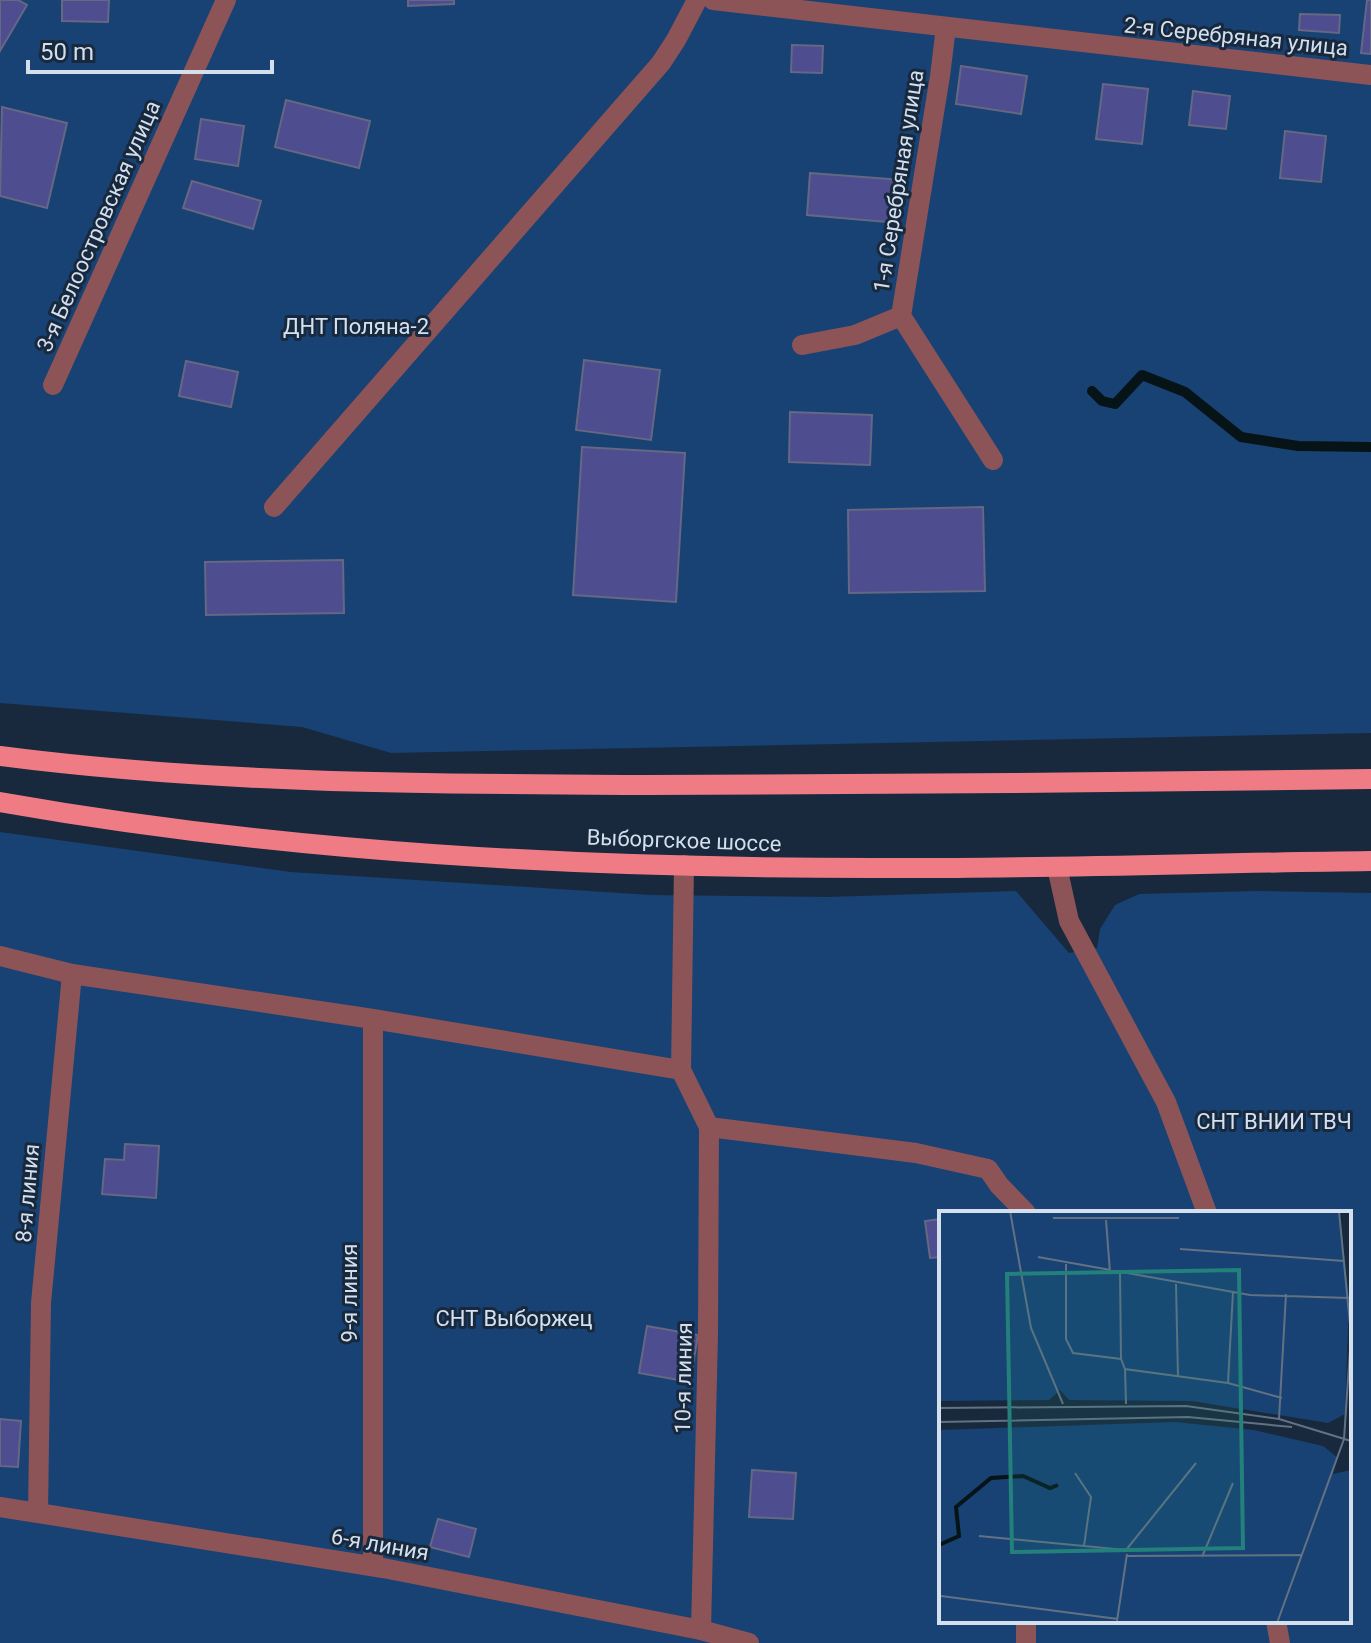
<svg xmlns="http://www.w3.org/2000/svg" width="1371" height="1643" font-family="Roboto,sans-serif">
  <style>
    .green { fill: #174273; fill-rule: evenodd }
    .lines { fill: none; stroke-linecap: round; stroke-linejoin: round }
    .stream { stroke: #061317; stroke-width: 10 }
    .building { fill: #4e4d8f; stroke: #656783; stroke-width: 2 }
    .minor { stroke: #8c5457; stroke-width: 20 }
    .primary { stroke: #ef7c85; stroke-width: 20 }
    .labels { text-anchor: middle; stroke-width: 6; stroke-linejoin: round; paint-order: stroke }
    .street-label { font-size: 22px; fill: #d4dfed; stroke: #18293d }
    .park-label { font-size: 22px; fill: #d3e1f2; stroke: #18293d }
    .inset-river { fill: none; stroke: #061317; stroke-width: 4 }
    .inset-road { fill: none; stroke: #637283; stroke-width: 2 }
    .view { fill: #23807b; fill-opacity: 0.15; stroke: #23807b; stroke-width: 4 }
    .inset-edge { fill: none; stroke: #d4dfed; stroke-width: 4 }
  </style>
  <rect width="100%" height="100%" fill="#18293d"/>
  <g class="green">
    <polygon points="0,0 1371,0 1371,733 391,753 302,727 0,703"/>
    <path d="M0,832L291,872L651,895L828,897L1016,891L1069,953L1097,948L1100,929L1115,905L1139,894L1258,891L1371,893V1643H0ZM941,1213H1349V1621H941Z"/>
  </g>
  <g class="lines">
    <polyline class="stream" points="1092,391 1102,401 1115,404 1142,375 1185,392 1241,437 1298,446 1371,447"/>
  </g>
  <g class="building">
    <polygon points="0,0 18,0 27,5 0,51"/>
    <polygon points="62,0 109,0 108,22 62,21"/>
    <polygon points="408,0 454,0 454,4 408,6"/>
    <polygon points="1367,0 1371,0 1371,54 1361,53"/>
    <polygon points="1300,14 1340,15 1339,33 1299,30"/>
    <polygon points="792,45 823,46 822,73 791,72"/>
    <polygon points="961,66 1027,76 1021,114 956,104"/>
    <polygon points="1103,84 1148,89 1142,144 1096,139"/>
    <polygon points="1193,91 1230,96 1226,129 1189,125"/>
    <polygon points="286,100 370,121 359,168 275,147"/>
    <polygon points="2,107 67,123 47,208 0,196"/>
    <polygon points="201,119 244,126 238,166 195,159"/>
    <polygon points="1285,131 1326,136 1321,182 1280,178"/>
    <polygon points="810,173 902,180 898,223 807,215"/>
    <polygon points="192,181 261,201 253,229 183,208"/>
    <polygon points="584,360 660,370 651,440 576,430"/>
    <polygon points="186,361 238,372 231,407 179,396"/>
    <polygon points="790,412 872,415 870,465 789,462"/>
    <polygon points="582,447 685,453 676,602 573,595"/>
    <polygon points="983,507 985,591 849,593 848,510"/>
    <polygon points="343,560 344,613 206,615 205,562"/>
    <polygon points="125,1144 159,1146 156,1198 102,1194 105,1159 124,1160"/>
    <polygon points="941,1219 941,1257 930,1258 925,1221"/>
    <polygon points="647,1326 698,1335 690,1382 639,1373"/>
    <polygon points="0,1419 21,1421 18,1467 0,1466"/>
    <polygon points="752,1470 796,1473 793,1519 749,1517"/>
    <polygon points="438,1519 476,1529 469,1557 430,1547"/>
  </g>
  <g class="lines">
    <g class="minor">
      <polyline points="713,0 1371,75"/>
      <polyline points="946,27 940,76 901,316 993,460"/>
      <polyline points="802,345 855,335 901,316"/>
      <polyline points="53,385 226,0"/>
      <polyline points="274,507 661,63 676,40 697,0"/>
      <polyline points="1057,867 1069,921 1166,1102 1207,1213"/>
      <polyline points="0,956 72,974 373,1019 681,1070 709,1127 916,1153 988,1169 999,1185 1026,1213"/>
      <polyline points="681,1070 684,865"/>
      <polyline points="0,1507 383,1568 701,1630 749,1643"/>
      <polyline points="38,1513 41,1303 72,974"/>
      <polyline points="373,1566 373,1019"/>
      <polyline points="1276,1621 1280,1643"/>
      <polyline points="701,1630 708,1334 709,1127"/>
      <polyline points="1026,1643 1026,1621"/>
    </g>
    <g class="primary">
      <path d="M0,756C215,784 431,784 647,785C888,785 1130,782 1371,779"/>
      <path d="M0,802C288,853 582,868 874,868C1039,869 1205,863 1371,861"/>
    </g>
  </g>
  <g class="labels">
    <g class="street-label">
      <text transform="translate(1236 36) rotate(6)" y="8">2-я Серебряная улица</text>
      <text transform="translate(898 181) rotate(-81)" y="8">1-я Серебряная улица</text>
      <text transform="translate(98 226) rotate(-66)" y="8">3-я Белоостровская улица</text>
      <text transform="translate(684 840) rotate(2)" y="8">Выборгское шоссе</text>
      <text transform="translate(27 1193) rotate(-85)" y="8">8-я линия</text>
      <text transform="translate(349 1293) rotate(-90)" y="8">9-я линия</text>
      <text transform="translate(683 1378) rotate(-89)" y="8">10-я линия</text>
      <text transform="translate(380 1544) rotate(10)" y="8">6-я линия</text>
    </g>
    <g class="park-label">
      <text x="356" y="334">ДНТ Поляна-2</text>
      <text x="1274" y="1129">СНТ ВНИИ ТВЧ</text>
      <text x="514" y="1326">СНТ Выборжец</text>
    </g>
  </g>
  <g transform="translate(939 1211)">
    <rect width="412" height="412" fill="#18293d"/>
    <path d="M0,0H400L410,86L406,203L389,212L253,190L130,189L121,179L110,189L0,190ZM236,211L315,219L384,235L398,246L394,263L412,259V412H0V219Z" fill="#174273"/>
    <path class="inset-river" d="M0,334L20,325L17,296L52,267L84,265L111,277L119,274"/>
    <path class="inset-road" d="M71,0L92,117L124,193M114,7H240M167,9L171,61M241,38L405,50M99,46L311,84L410,87M127,53V128L134,142L182,148L186,158L289,172L343,187M181,63L182,148M237,73L239,166M186,158L187,193M289,172L294,81M0,197L247,195L340,208L412,230M340,208L347,83M0,211L249,206L353,216M136,262L152,286L145,335M40,325L187,339M187,339L257,252M188,345L362,344M263,346L294,272M2,385L179,408M178,410L188,343M338,412L405,228L412,124L400,0"/>
    <path class="view" d="M300,59L304,337L73,341L68,63Z"/>
    <rect width="412" height="412" class="inset-edge"/>
  </g>
  <path d="M28 60v12h244v-12" fill="none" stroke="#d4dfed" stroke-width="4"/>
  <text x="40" y="60" font-size="24" fill="#d4dfed" stroke="#18293d" stroke-width="6" paint-order="stroke">50 m</text>
</svg>
